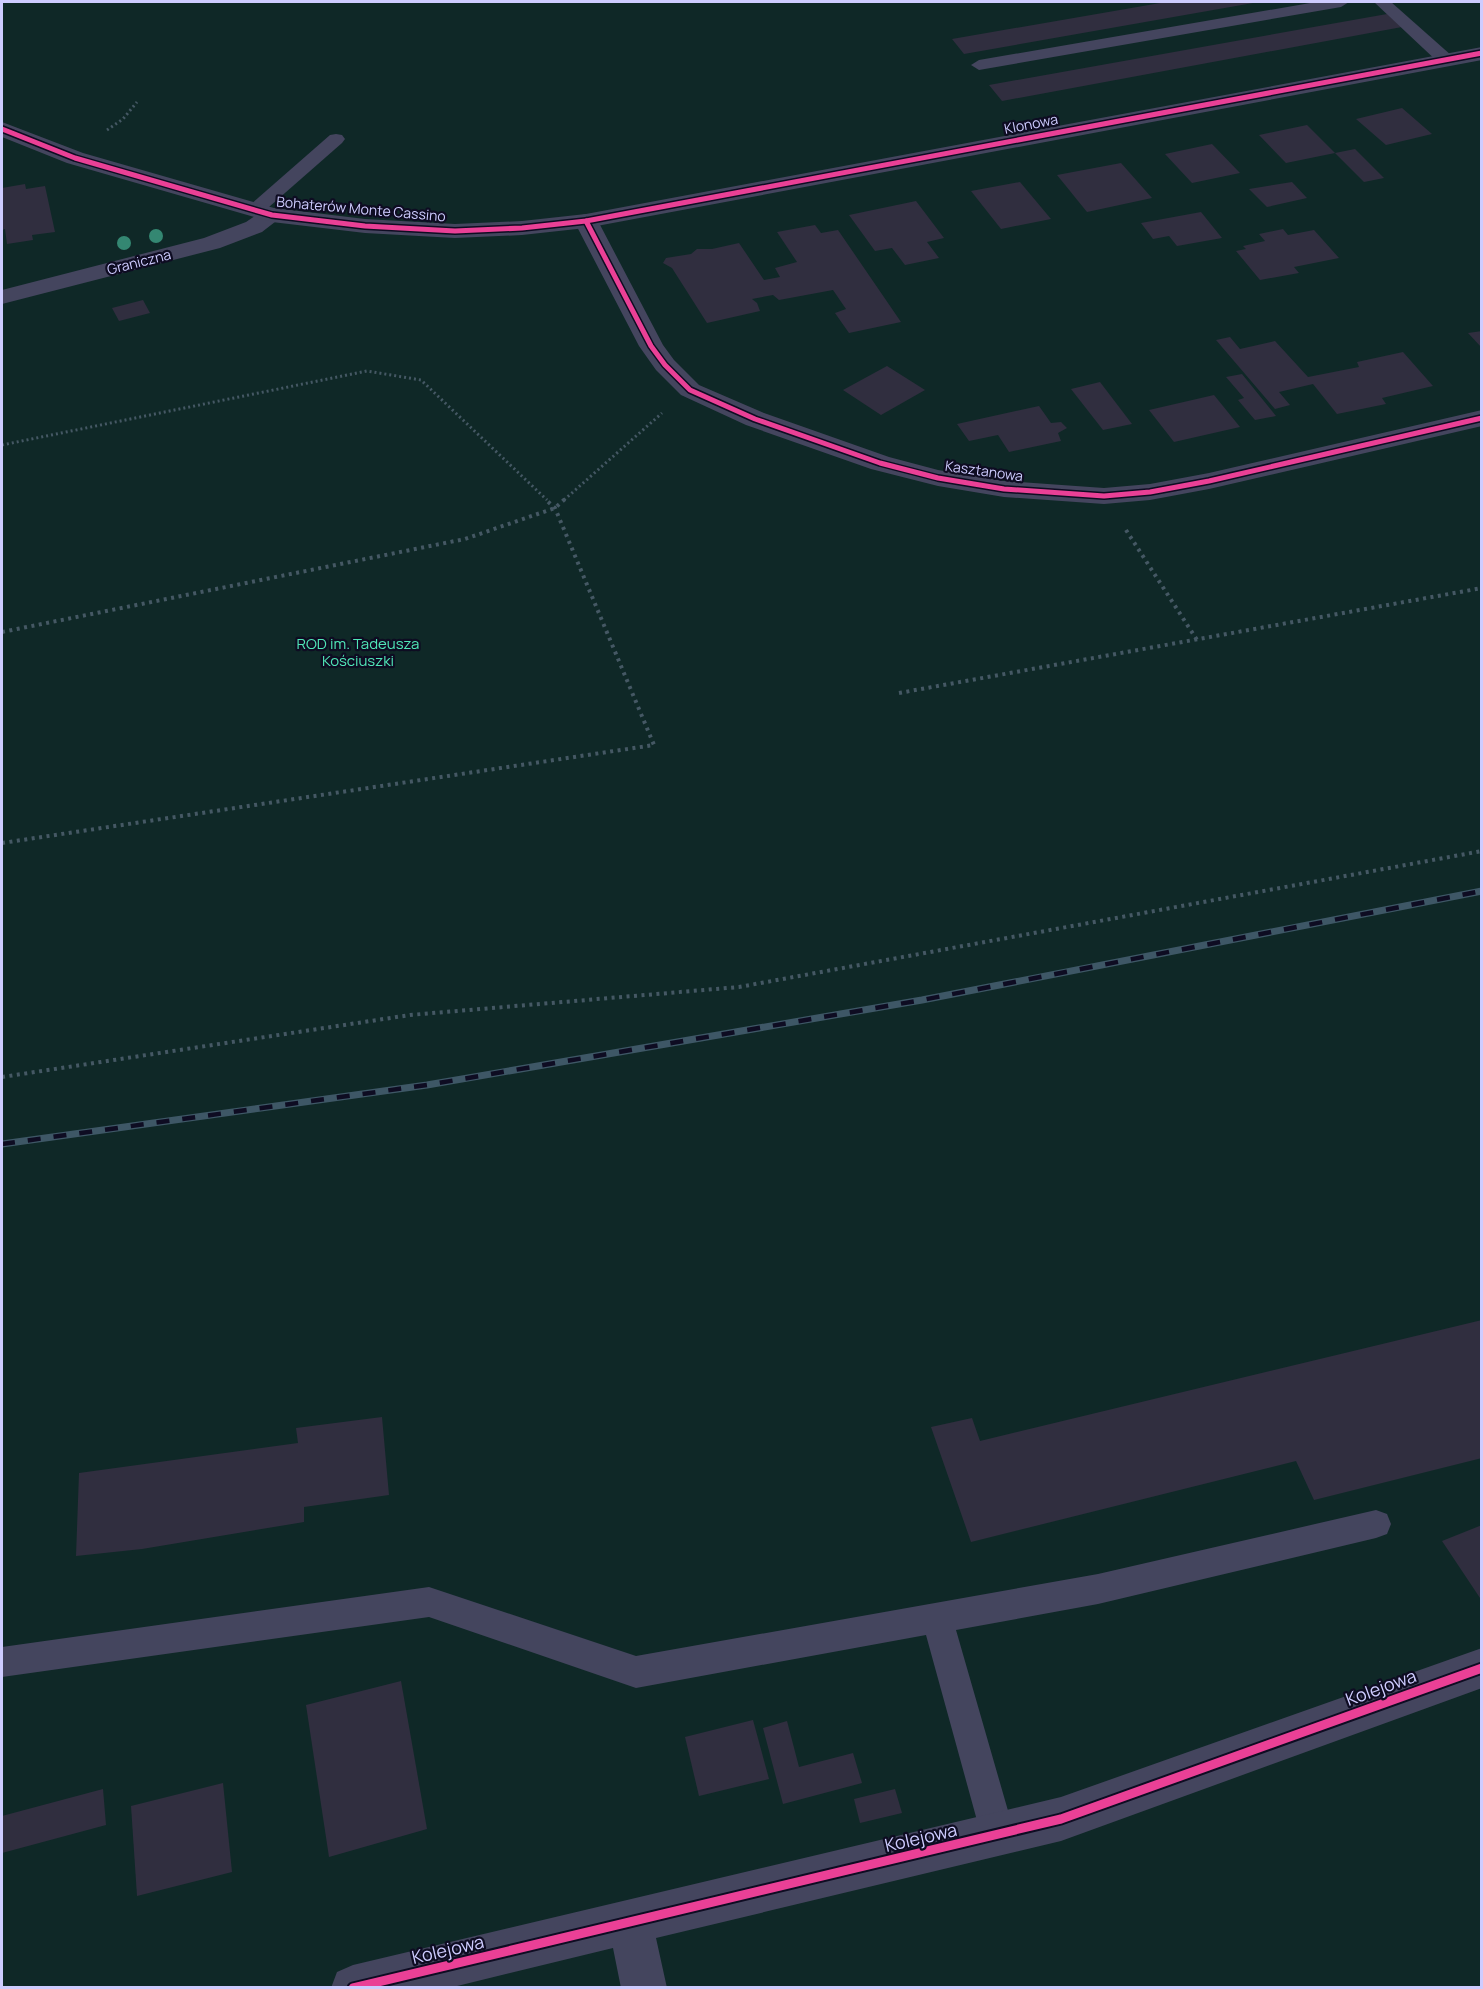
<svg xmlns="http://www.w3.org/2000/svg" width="1483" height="1989" font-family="Manrope,sans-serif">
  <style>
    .green { fill: #0f2827 }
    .building { fill: #302e3f }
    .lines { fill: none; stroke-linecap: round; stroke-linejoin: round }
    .path-far1 { stroke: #455864; stroke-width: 3; stroke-dasharray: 2 3; stroke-linecap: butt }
    .path { stroke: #455864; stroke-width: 4; stroke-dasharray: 3 4.5; stroke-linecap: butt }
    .service { fill: #44455e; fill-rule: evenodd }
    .minor { fill: #44455e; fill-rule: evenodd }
    .tertiary { fill: #44455e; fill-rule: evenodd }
    .rail-casing { stroke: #3e5766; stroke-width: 7 }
    .rail { stroke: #0e0c22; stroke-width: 4.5; stroke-dasharray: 13; stroke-linecap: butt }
    .cycleway-far1-casing { stroke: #0e0c22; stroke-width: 8 }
    .cycleway-casing { stroke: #0e0c22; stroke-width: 13 }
    .cycleway-far1 { stroke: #ea4096; stroke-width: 5 }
    .cycleway { stroke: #ea4096; stroke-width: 9 }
    .tree { fill: #348772 }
    .labels { text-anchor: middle; stroke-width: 4.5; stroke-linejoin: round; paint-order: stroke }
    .far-street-label { font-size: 14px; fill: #ceccff; stroke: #0e0c22 }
    .park-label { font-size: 15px; fill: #50e7b7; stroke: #0e0c22 }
    .near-street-label { font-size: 18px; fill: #ceccff; stroke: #0e0c22 }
  </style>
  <rect width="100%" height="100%" fill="#12111d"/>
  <polygon class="green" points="2,2 1481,2 1481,1987 2,1988"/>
  <g class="building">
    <polygon points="1166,2 1253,3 964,54 952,39"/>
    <polygon points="1387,14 1402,27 1002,101 989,85"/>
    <polygon points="1402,108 1432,134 1386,145 1356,119"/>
    <polygon points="1307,125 1335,153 1286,163 1259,135"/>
    <polygon points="1212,144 1240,173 1192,183 1165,154"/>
    <polygon points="1355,149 1384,178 1364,182 1335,153"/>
    <polygon points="1121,163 1152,198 1087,212 1057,175"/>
    <polygon points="1020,182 1051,219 1001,229 971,191"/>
    <polygon points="1292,182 1307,198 1267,207 1249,189"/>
    <polygon points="25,184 26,189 45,186 55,232 32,235 33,240 7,244 5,229 2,230 2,188"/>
    <polygon points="916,201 944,238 927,242 939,258 905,265 892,248 875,251 849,215"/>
    <polygon points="1201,212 1222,238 1177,246 1169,236 1153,239 1141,223"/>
    <polygon points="815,225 821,233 838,230 901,322 849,333 835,313 846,309 833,290 779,300 773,295 752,299 757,303 760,311 707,323 672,268 663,263 666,258 691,254 697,249 712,249 739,243 764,280 780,277 775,268 797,262 777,232"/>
    <polygon points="1283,229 1288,235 1314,230 1339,258 1294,267 1299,273 1260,280 1236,251 1246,249 1243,246 1265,241 1259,234"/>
    <polygon points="143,300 150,313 119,321 112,308"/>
    <polygon points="1482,331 1482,348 1468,333"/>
    <polygon points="1230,337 1240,349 1275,341 1308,377 1359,367 1357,362 1403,352 1433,386 1382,398 1386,404 1337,414 1313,384 1279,392 1290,405 1275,409 1216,340"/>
    <polygon points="887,366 925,390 881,415 843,390"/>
    <polygon points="1242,374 1272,411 1276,416 1255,420 1238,400 1244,398 1226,377"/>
    <polygon points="1100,382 1132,424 1103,430 1071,389"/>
    <polygon points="1214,395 1240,427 1174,442 1149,410"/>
    <polygon points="1039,406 1051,423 1061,422 1067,428 1058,433 1061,441 1009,452 998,435 969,441 957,424"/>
    <polygon points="1482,1320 1482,1458 1314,1500 1296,1461 971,1542 931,1427 972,1418 980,1441"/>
    <polygon points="382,1417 389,1495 304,1507 304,1522 142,1549 76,1556 79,1473 298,1443 296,1428"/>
    <polygon points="1482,1525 1482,1601 1442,1541"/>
    <polygon points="401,1681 427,1829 329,1857 306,1705"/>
    <polygon points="753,1720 769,1779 699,1796 685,1737"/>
    <polygon points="787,1721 799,1767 853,1753 862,1783 783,1804 763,1728"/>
    <polygon points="223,1783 232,1872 137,1896 131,1806"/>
    <polygon points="103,1789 106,1825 2,1853 2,1816"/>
    <polygon points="895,1789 902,1813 860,1823 854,1799"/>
  </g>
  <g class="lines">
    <g class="path-far1">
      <polyline points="107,130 123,119 137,102"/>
      <polyline points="2,445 367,371 421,380 547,500"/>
      <polyline points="564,500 662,413"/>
    </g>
    <g class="path">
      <polyline points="1126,530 1197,640"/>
      <polyline points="2,632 465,539 555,508 565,499"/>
      <polyline points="899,693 1482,588"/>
      <polyline points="2,843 654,745 555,508 545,499"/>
      <polyline points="2,1077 410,1015 739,987 1482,851"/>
    </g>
    <g class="service">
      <polygon points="1316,2 1349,2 1341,7 979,70 971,65 979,60"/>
      <polygon points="1374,2 1391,2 1452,56 1454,60 1452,64 1440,64"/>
      <polygon points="336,134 342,135 345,139 342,143 261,214 249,214 246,210 249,206 330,135"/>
      <polygon points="1376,1510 1387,1514 1391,1524 1387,1534 1376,1538 1098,1604 956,1630 1015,1835 1010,1847 998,1852 986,1847 981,1835 926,1635 636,1688 429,1617 2,1677 2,1647 429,1587 636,1656 1098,1574"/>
    </g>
    <g class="minor">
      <polygon points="272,208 280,210 284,215 262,232 220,248 2,304 2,290 204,238 246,222 264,210"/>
      <polygon points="586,214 594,216 598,221 663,345 674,360 699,385 764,413 889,457 938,470 1004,481 1104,488 1150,484 1209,473 1482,410 1482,426 1209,489 1150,500 1104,504 1004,497 938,486 871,469 746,425 681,395 656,370 639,346 574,221 578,216"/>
      <polygon points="1482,1648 1482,1688 1061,1841 656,1938 667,1988 621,1988 613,1948 449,1988 331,1988 337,1972 353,1965 1061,1797"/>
    </g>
    <polygon class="tertiary" points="1482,47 1482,60 586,228 522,235 455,238 365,233 272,222 67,163 2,137 2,122 83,153 274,208 365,219 455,224 522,221 586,214"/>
    <g class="rail-casing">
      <polyline id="rail" points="2,1144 427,1085 922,1000 1482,891"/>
    </g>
    <use href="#rail" class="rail"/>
    <g class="cycleway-far1-casing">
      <g id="cycleway-far1">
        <polyline points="2,129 75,158 272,215 365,226 455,231 522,228 586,221 1482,53"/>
        <polyline points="586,221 651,346 665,365 690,390 755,419 880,463 938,478 1004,489 1104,496 1150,492 1209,481 1482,418"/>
      </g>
    </g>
    <g class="cycleway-casing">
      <polyline id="cycleway" points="353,1988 1061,1819 1482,1668"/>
    </g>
    <use href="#cycleway-far1" class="cycleway-far1"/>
    <use href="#cycleway" class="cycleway"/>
  </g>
  <g class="tree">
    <circle cx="156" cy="236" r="7"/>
    <circle cx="124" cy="243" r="7"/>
  </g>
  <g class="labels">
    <g class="far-street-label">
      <text transform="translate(1031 124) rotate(-11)" y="5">Klonowa</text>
      <text transform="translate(361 209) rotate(5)" y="5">Bohaterów Monte Cassino</text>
      <text transform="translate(139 262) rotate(-14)" y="5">Graniczna</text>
      <text transform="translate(984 471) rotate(8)" y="5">Kasztanowa</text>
    </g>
    <g class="park-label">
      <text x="358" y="649">ROD im. Tadeusza<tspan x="358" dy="17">Kościuszki</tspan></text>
    </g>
    <g class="near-street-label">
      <text transform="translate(1381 1688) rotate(-20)" y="6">Kolejowa</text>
      <text transform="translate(921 1838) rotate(-13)" y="6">Kolejowa</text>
      <text transform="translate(448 1950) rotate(-13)" y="6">Kolejowa</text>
    </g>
  </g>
  <rect width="1483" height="1989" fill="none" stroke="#ceccff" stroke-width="6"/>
</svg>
